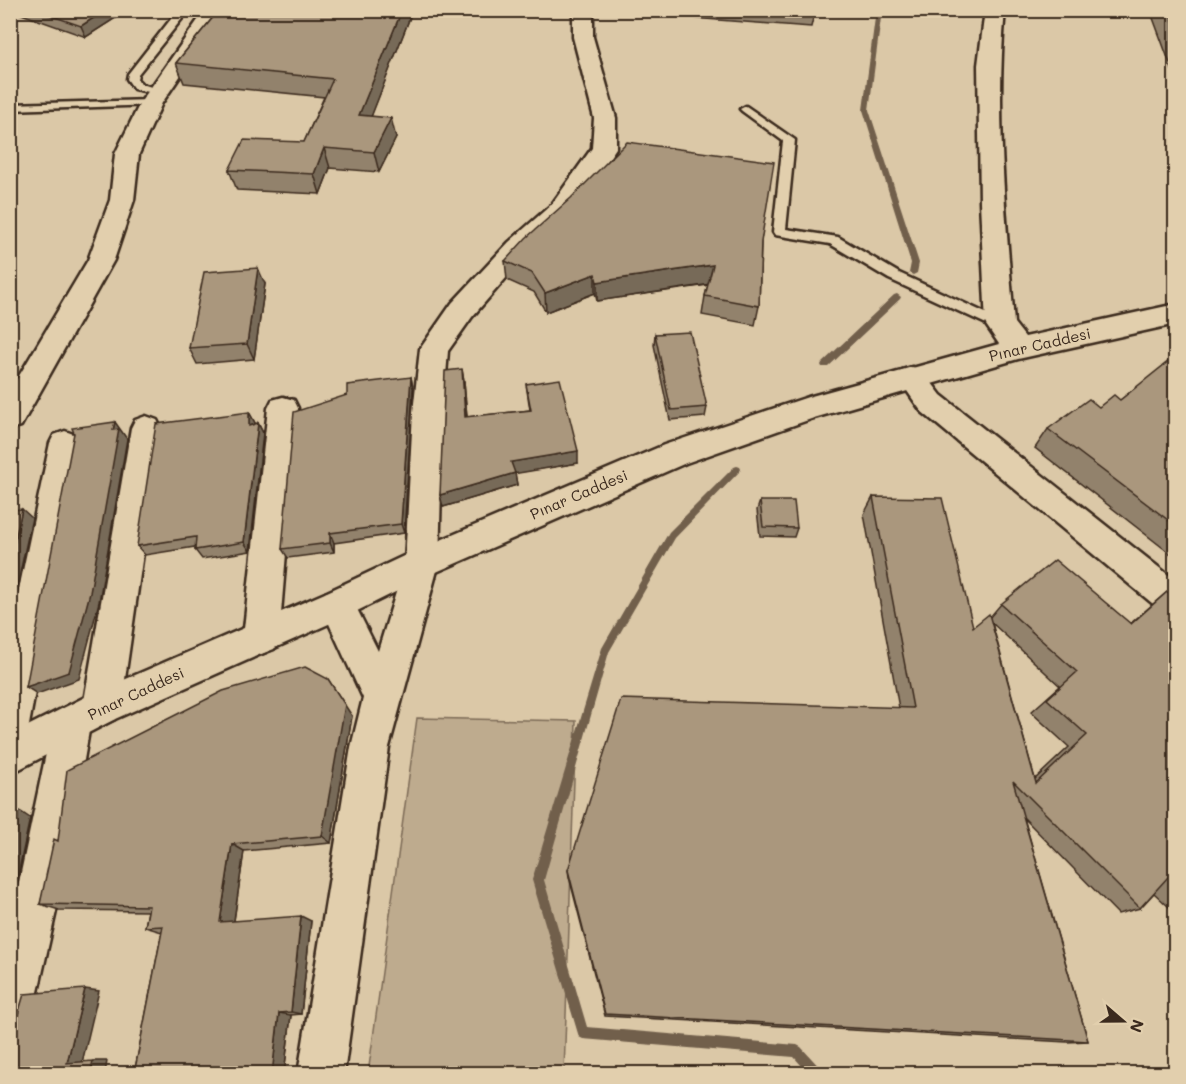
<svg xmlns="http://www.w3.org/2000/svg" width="1186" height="1084" font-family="Mali,sans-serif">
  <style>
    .green { fill: #beab8e; stroke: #7c6a56; stroke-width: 1.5 }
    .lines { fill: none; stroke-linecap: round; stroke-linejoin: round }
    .stream { fill: #715f4c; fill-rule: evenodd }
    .lane-casing { stroke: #3b2a1e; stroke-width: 5 }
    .street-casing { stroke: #3b2a1e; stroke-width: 5 }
    .secondary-casing { stroke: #3b2a1e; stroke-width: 5 }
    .lane { fill: #e2cfad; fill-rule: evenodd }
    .street { fill: #e2cfad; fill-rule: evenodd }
    .secondary { fill: #e2cfad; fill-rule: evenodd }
    .wall { fill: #92826c; stroke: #3b2a1e; stroke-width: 1.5; fill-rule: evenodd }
    .shaded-wall { fill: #776a58; stroke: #3b2a1e; stroke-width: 1.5 }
    .building { fill: #aa977d; stroke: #3b2a1e; stroke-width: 1.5 }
    .labels { text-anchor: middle; stroke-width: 4.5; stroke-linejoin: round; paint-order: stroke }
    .street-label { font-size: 15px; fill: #3b2a1e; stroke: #e2cfad }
  </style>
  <rect width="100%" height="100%" fill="#dbc8a7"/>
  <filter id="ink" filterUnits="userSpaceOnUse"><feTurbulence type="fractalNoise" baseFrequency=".0167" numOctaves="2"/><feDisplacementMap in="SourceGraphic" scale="12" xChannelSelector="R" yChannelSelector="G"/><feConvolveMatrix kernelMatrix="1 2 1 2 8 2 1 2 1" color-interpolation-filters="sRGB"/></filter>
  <g filter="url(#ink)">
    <polygon class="green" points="417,718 576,721 564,1073 368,1074"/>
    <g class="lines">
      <g class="stream">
        <polygon points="876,10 882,10 869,110 919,263 917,273 913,275 909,273 911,263 863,110"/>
        <polygon points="897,294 901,297 900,299 828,367 822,367 821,365 822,363 894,295"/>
        <polygon points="737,466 740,467 741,469 740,471 675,538 609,652 544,880 587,1027 797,1045 801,1047 822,1070 824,1074 809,1074 794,1057 583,1039 579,1037 532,880 602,648 669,532 734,467"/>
      </g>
      <g class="lane-casing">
        <g id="lane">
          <polygon points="178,10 189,10 138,74 137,79 142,84 164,91 159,94 134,89 127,79 128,74"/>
          <polygon points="151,100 157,103 155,105 10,110 10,104"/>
          <polygon points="746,106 795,140 786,229 838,237 899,273 1005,322 1007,325 1005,328 995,328 889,279 830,244 775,235 773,232 783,141 742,111 740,109"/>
        </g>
      </g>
      <g class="street-casing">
        <g id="street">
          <polygon points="205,10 225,10 162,103 139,154 134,200 114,260 21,426 10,429 10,391 88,260 110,200 115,154 140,103"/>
          <polygon points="573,10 593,10 593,37 616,118 616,148 570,216 527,254 472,317 448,351 443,412 439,563 389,747 344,1074 298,1074 351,747 363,698 320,604 325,593 337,589 349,593 378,651 405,563 413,412 420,349 452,303 509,242 552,204 592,148 594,118 573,37"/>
          <polygon points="912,367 922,370 941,395 1176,581 1176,617 1164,613 921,411 898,378 902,370"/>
          <polygon points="283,397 294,400 298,408 279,638 274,649 261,654 248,649 243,638 268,408 272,400"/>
          <polygon points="146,416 157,420 161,428 121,707 115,719 102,725 89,719 83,707 131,428 135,420"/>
          <polygon points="65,431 76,435 80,443 29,725 23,738 10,743 10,632 50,443 54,435"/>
          <polygon points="71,707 84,712 90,725 65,871 32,1019 26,1035 10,1041 10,925 52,725 58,712"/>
        </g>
      </g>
      <g class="secondary-casing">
        <path id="secondary" d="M985,10H1005C995,114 1006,219 1014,323L1025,337L1176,304V324L1018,359L814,418L686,463L434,573L349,615L115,719L10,774V735L89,695L325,593L410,553L664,445L808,397L999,344L986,325L980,202L978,65Z"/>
      </g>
      <use href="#lane" class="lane"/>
      <use href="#street" class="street"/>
      <use href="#secondary" class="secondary"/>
    </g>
    <g class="wall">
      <polygon points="10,10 128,10 86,37"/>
      <polygon points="219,10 558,10 558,12 412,12 371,116 396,138 379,172 330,168 320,194 237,190 229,170 304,142 324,97 184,83 176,63"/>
      <polygon points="626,10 815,10 811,27 626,13"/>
      <polygon points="1150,10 1176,10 1176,80"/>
      <polygon points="761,242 759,306 755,325 702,315 705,296 708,285 597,301 595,293 546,312 534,292 507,280 505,261"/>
      <polygon points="265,284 254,359 197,364 189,348"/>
      <polygon points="655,334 707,407 705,417 670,420 654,345"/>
      <polygon points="1176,358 1176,558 1035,448 1048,429 1099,407 1120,400"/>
      <polygon points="462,369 464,382 467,417 530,410 526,384 578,463 515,473 517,485 443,507 440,495"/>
      <polygon points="411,377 413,388 404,533 334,543 334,552 288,558 282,549"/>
      <polygon points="249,412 255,423 255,424 258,423 263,433 250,551 202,559 195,550 195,547 145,555 137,546"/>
      <path d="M873,497L973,627L990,617L1001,604L1131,623L1167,592L1176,599V906L1170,908L1154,893L1140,908L1118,914L1024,818L1088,1041L1067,1042L605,1016L569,877L568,870L899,708L864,514ZM992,623L1060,686L1031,712L1069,747L1035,779Z"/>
      <polygon points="760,501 797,528 794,537 760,536 757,510"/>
      <polygon points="352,716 331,843 244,851 234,921 311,921 301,1014 291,1015 284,1074 134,1074 162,932 145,927 148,911 59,910 40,904 58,840"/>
    </g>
    <g class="shaded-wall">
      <polygon points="106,10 128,10 86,37 81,26"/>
      <polygon points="402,10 412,10 412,12 364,135 359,115"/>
      <polygon points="391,118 396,138 379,172 374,152"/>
      <polygon points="324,148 330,168 320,194 314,174"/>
      <polygon points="713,265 711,284 597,301 597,282"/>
      <polygon points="258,268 265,284 254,359 247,344"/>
      <polygon points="595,274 595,293 546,312 545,293"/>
      <polygon points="462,369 464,382 468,429 465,417"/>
      <polygon points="411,377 413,388 404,533 401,524"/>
      <polygon points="249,412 255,423 254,436 249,426"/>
      <polygon points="115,422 127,439 99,602 79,679 37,694 26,687 113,430"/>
      <polygon points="258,423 263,433 250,551 244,542"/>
      <polygon points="578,451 578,463 513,474 511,462"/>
      <polygon points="515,473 517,485 443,507 440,495"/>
      <polygon points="22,509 32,518 10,619 10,562"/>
      <polygon points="330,533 334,543 334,552 330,543"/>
      <polygon points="328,679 352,716 331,843 322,836"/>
      <polygon points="10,807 21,812 30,818 10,912"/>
      <polygon points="232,844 244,851 233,927 220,922"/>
      <polygon points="301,916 311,921 301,1014 291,1012"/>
      <polygon points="85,989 99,991 82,1063 67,1063"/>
      <polygon points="279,1013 291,1015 284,1074 272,1074"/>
      <polygon points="93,1061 107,1061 105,1074 90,1074"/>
    </g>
    <g class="building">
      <polygon points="35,10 106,10 81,26"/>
      <polygon points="219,10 402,10 359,115 391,118 374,152 324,148 314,174 229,170 244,140 304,142 333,79 176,63"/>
      <polygon points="1169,10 1176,10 1176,28"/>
      <polygon points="627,142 774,162 761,242 759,306 705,296 713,265 597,282 595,274 545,293 532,273 505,261 526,238 571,198"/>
      <polygon points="258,268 247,344 189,348 204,272"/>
      <polygon points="690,332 707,407 671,410 655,334"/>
      <polygon points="1174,357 1176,358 1176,526 1048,429 1089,399 1099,407 1114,395 1120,400"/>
      <polygon points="462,369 465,417 531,410 526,384 560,379 578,451 511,462 515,473 440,495 445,371"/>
      <polygon points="411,377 401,524 330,533 330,543 282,549 294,412 347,395 347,385"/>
      <polygon points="249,412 249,426 258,423 244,542 195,550 196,537 137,546 156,424"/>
      <polygon points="115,422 113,430 119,429 90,593 69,672 26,687 74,433 72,428"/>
      <polygon points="873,497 942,498 973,627 989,614 1036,783 1087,735 1047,699 1077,672 1001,604 1055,560 1131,624 1167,592 1176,599 1176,884 1168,877 1140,908 1013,781 1088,1041 605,1014 568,870 621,699 913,708"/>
      <polygon points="760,501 794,501 797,528 763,527"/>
      <polygon points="22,509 10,562 10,510"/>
      <polygon points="305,667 328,679 345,705 322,836 232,844 220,922 301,916 291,1012 279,1013 272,1074 134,1074 163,926 145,927 149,906 40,904 54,839 58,841 67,770 223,691"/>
      <polygon points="10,808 16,812 10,837"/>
      <polygon points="85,989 67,1063 93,1061 90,1074 10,1074 10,1036 12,1035 24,994"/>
    </g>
  </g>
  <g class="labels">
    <g class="street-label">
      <text transform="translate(1040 345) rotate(-13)" y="5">Pınar Caddesi</text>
      <text transform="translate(579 495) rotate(-23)" y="5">Pınar Caddesi</text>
      <text transform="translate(136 694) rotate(-25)" y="5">Pınar Caddesi</text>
    </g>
  </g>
  <rect width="1186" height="1084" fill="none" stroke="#e2cfad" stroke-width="36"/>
  <rect x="18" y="18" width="1150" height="1048" fill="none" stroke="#3b2a1e" stroke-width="2" filter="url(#ink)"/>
  <g transform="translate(1123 1021) rotate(110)" stroke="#e2cfad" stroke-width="4.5" paint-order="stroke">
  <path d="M0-4.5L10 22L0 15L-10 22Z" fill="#3b2a1e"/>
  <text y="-9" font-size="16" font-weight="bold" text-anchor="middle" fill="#3b2a1e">N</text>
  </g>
</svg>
